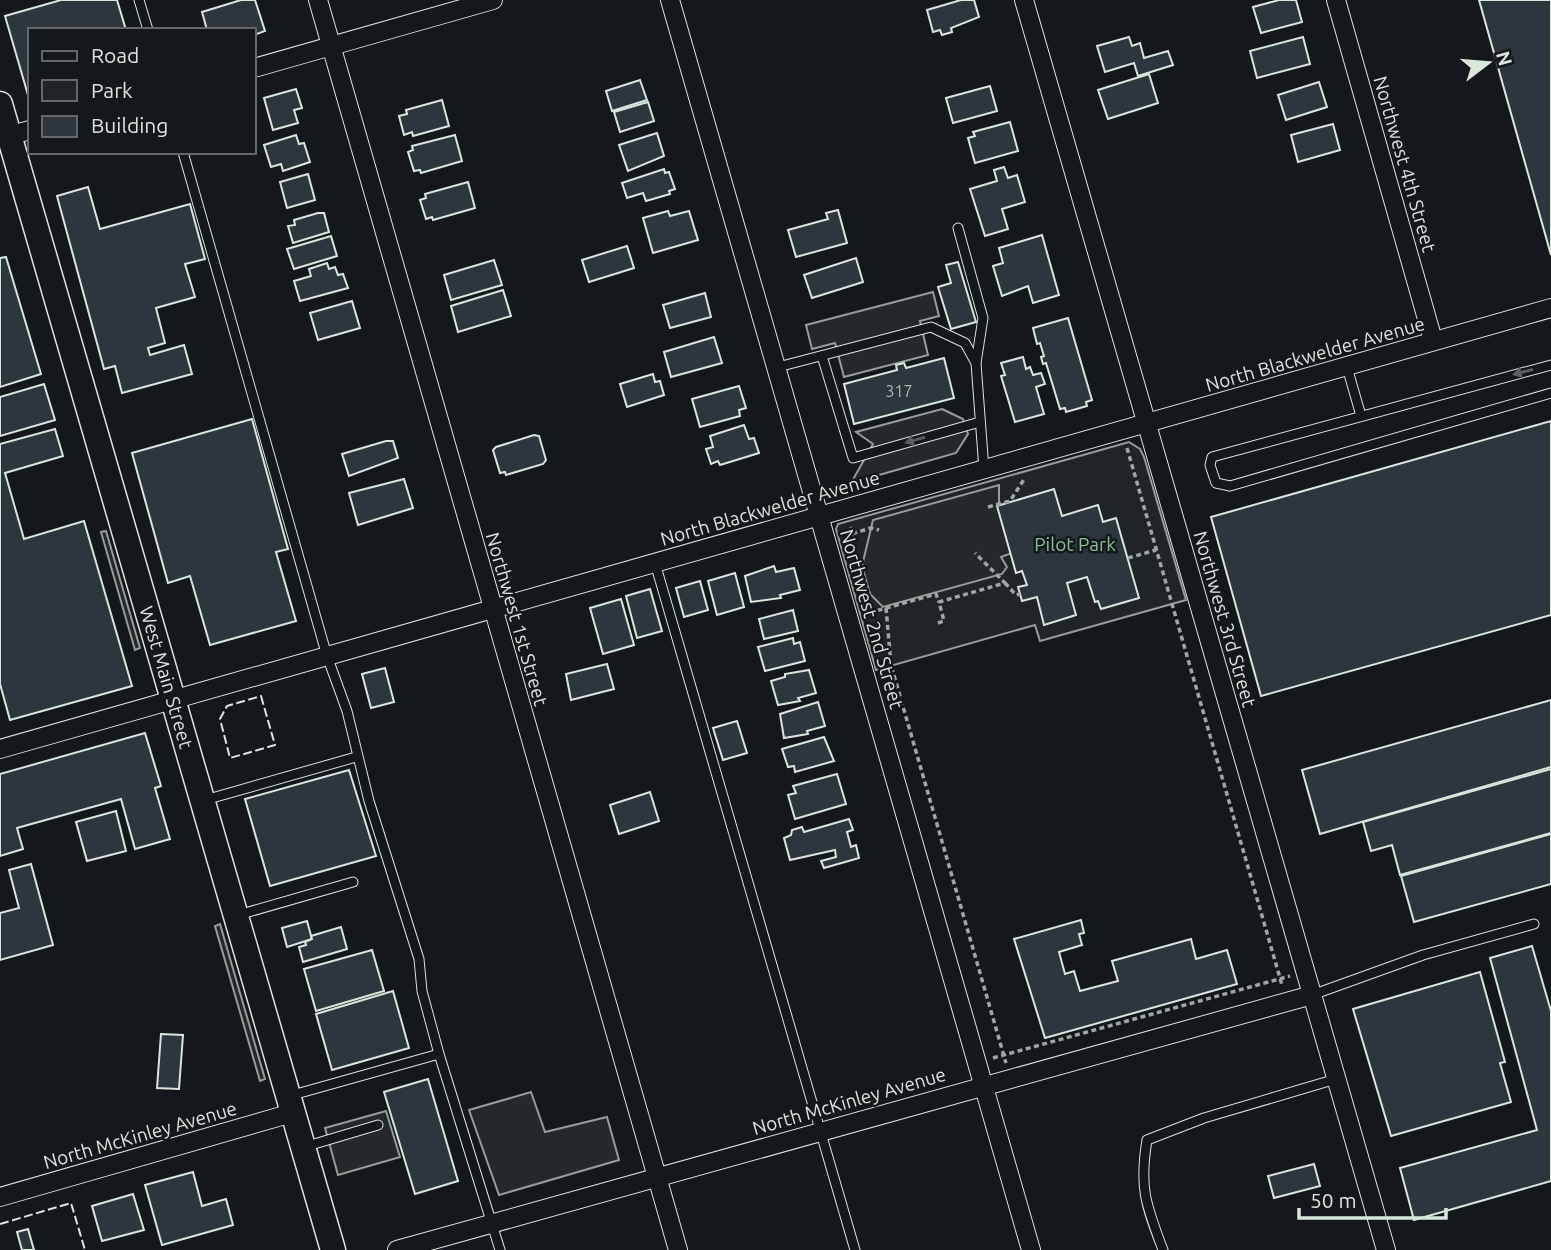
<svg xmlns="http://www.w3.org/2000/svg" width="1551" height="1250" font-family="Ubuntu,sans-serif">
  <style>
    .green { fill: #202428; stroke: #939e99; stroke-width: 2 }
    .parking { fill: #24282b; stroke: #939e99; stroke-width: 2 }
    .building { fill: #2c363c; stroke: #d8e6dc; stroke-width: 2 }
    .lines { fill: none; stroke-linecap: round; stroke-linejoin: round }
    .service-casing { stroke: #d8e6dc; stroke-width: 11 }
    .minor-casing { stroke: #d8e6dc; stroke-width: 20 }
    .secondary-casing { stroke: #d8e6dc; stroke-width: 27 }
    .path { stroke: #9da8a2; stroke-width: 3.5; stroke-dasharray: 5 3.5; stroke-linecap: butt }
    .service { stroke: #14181c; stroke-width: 9 }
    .minor { stroke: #14181c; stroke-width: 18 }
    .secondary { stroke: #14181c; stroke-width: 24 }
    .fence { stroke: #d8e6dc; stroke-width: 2; stroke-dasharray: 9 3.5; stroke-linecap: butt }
    .oneway { fill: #59605f }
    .labels { text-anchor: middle; stroke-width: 5; stroke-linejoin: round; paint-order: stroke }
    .number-label { font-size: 16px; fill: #adbab4 }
    .street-label { font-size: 19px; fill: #d8e6dc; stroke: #14181c }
    .park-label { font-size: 19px; fill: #8ac095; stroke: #14181c }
  </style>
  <rect width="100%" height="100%" fill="#14181c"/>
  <polygon class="green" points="1129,442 1140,449 1144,457 1186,600 1040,641 1035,625 876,670 836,529 838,524"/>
  <g class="parking">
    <polygon points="933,292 939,316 920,321 928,355 844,377 835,343 812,349 806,325"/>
    <polygon points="942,409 963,419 968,434 956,453 851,483 873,444 856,432"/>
    <polygon points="999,485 999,507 1012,553 1001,557 1007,567 1002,574 883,607 870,594 862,566 873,520"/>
    <polygon points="106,531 140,648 135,650 101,532"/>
    <polygon points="220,924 265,1079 260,1081 215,926"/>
    <polygon points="531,1092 545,1132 607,1117 619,1160 499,1195 469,1110"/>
    <polygon points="386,1111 400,1157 338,1175 325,1128"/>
  </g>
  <g class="building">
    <polygon points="61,0 117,0 126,30 30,30 30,102 5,16"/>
    <polygon points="241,0 255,0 265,31 254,35 254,30 207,30 202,12"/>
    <polygon points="961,0 974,0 979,17 951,28 952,32 942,35 940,30 933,32 927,10"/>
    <polygon points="1279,0 1296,0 1302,22 1261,33 1253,7"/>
    <polygon points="1479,0 1551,0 1551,255"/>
    <polygon points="1129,37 1132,46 1140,43 1144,58 1168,51 1173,65 1138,76 1134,63 1105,72 1097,46"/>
    <polygon points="1303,37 1310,64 1257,78 1250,51"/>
    <polygon points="1149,74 1158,103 1108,119 1098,90"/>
    <polygon points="640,80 647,100 612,111 606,91"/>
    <polygon points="1319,82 1327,107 1286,120 1278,95"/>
    <polygon points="990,86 997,111 953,123 946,98"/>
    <polygon points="296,89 302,108 294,110 298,123 273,130 264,98"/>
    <polygon points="442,100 449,126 413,136 412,132 404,135 399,116 407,114 406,110"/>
    <polygon points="648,102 654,121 620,132 614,112"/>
    <polygon points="1010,122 1018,151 975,163 968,138 975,136 973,132"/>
    <polygon points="1333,124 1340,150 1298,162 1291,135"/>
    <polygon points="657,133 664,156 628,171 619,145"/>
    <polygon points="296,135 299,144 304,143 310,162 283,171 281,164 271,167 264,145"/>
    <polygon points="455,135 462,161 421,173 420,170 414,171 408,152 413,150 412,146"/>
    <polygon points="1004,167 1008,178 1017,175 1025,202 1002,209 1008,229 985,236 970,189 997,181 994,170"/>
    <polygon points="664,169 665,173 669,172 675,189 669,191 670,194 646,201 643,193 627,198 622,183"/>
    <polygon points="308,174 315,200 287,208 280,182"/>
    <polygon points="468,182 475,208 433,220 432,217 426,219 420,200 426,198 425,194"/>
    <polygon points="88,187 100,229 190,204 205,259 185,264 195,297 156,308 165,343 148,348 150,355 184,345 192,374 122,393 115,366 104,369 57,196"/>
    <polygon points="838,210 847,243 796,257 788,230 828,219 826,213"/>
    <polygon points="668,211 670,216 689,211 698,240 653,253 643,218"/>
    <polygon points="318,213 324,213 329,232 293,243 288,226 295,225 294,220"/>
    <polygon points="1042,235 1059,295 1033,303 1028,286 1002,296 993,266 1003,263 999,248"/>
    <polygon points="331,236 337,256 294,269 287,249"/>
    <polygon points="627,246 634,268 589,282 582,260"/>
    <polygon points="6,257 41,374 0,387 0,258"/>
    <polygon points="856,258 863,282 812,298 804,275"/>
    <polygon points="494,260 502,285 451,300 444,275"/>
    <polygon points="958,262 976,322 951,329 938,287 951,283 946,265"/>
    <polygon points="327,263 329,269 335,267 338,275 343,274 348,288 300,301 294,281 311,276 309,269"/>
    <polygon points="503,290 511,316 458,332 451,306"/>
    <polygon points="705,293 711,317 670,328 663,305"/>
    <polygon points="352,301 360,328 318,340 310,313"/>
    <polygon points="1068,318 1092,400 1086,402 1087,406 1066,412 1065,408 1060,409 1046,363 1043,364 1041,357 1044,356 1040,343 1037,344 1033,328"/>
    <polygon points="714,337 722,363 671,377 664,352"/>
    <polygon points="1023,357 1026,369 1030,367 1033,375 1041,373 1045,384 1036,387 1044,414 1015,422 1001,376 1005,375 1001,363"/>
    <polygon points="944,358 954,398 854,424 844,384 897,370 896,365 904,363 906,368"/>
    <polygon points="653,374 655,382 660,381 664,395 627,407 620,384"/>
    <polygon points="44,384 55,420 0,436 0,397"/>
    <polygon points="739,386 746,408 739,410 740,416 700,427 692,399"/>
    <polygon points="252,419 288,549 276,552 296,621 210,645 190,576 168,583 132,453"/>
    <polygon points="1551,421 1551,615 1261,696 1211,517"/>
    <polygon points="744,425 749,439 754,438 759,453 720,465 718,461 711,464 706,449 713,447 710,436"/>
    <polygon points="55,429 63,456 5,473 24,539 84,521 132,686 10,720 0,684 0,444"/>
    <polygon points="534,435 539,436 546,460 543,464 506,475 505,472 500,473 493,450 496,447"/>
    <polygon points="386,441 393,441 398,458 349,476 342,454"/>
    <polygon points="404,479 413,508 358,525 349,493"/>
    <polygon points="1054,489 1062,516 1098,505 1103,522 1116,518 1139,598 1101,609 1098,601 1095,602 1087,577 1067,583 1076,615 1044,625 1037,597 1022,601 1018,587 1027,585 1022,571 1016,573 997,506"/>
    <polygon points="774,566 776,572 794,568 800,590 780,595 781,598 751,602 745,576"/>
    <polygon points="735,573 744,607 717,615 708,581"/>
    <polygon points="700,581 708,610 684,617 676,588"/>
    <polygon points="650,589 662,631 637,638 626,596"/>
    <polygon points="621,599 634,645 603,654 590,608"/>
    <polygon points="793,610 798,631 764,639 759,619"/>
    <polygon points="793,638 794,644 800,642 805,661 765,671 758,647"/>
    <polygon points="607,664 614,689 571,700 566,674"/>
    <polygon points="385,668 394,702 371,708 362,674"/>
    <polygon points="809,670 816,693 798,698 800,701 778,705 771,681 785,677 785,674"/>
    <polygon points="1551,700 1551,767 1320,834 1302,770"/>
    <polygon points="818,702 825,726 807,731 808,734 784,738 780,714"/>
    <polygon points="737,721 747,753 723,760 713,728"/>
    <polygon points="145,733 161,786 155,788 170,839 135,849 121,799 17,828 23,849 0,856 0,774"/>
    <polygon points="824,737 834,761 795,772 794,766 788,767 782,749"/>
    <polygon points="1551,769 1551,833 1400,875 1392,845 1371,851 1363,822"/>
    <polygon points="349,770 376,856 270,886 245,799"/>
    <polygon points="837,774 846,804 795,819 788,795 796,793 793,786"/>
    <polygon points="650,792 659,821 619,834 610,805"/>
    <polygon points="116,811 126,851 87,861 76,822"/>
    <polygon points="849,819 853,830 847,832 851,847 856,845 859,858 824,868 821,861 836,857 835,850 790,860 784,838 791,835 792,830 802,827 804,832"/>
    <polygon points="1551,834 1551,884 1414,922 1401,876"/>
    <polygon points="31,864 53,945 0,960 0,913 19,908 9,870"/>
    <polygon points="1081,920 1084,933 1079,934 1082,945 1059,952 1065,974 1074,971 1080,991 1118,981 1112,961 1191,939 1196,959 1227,950 1237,984 1045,1038 1014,939"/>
    <polygon points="307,921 312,939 287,947 282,928"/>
    <polygon points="341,927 347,949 303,962 299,947 306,945 305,942 312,939 311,936"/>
    <polygon points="1532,946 1551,1011 1551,1181 1414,1220 1400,1168 1537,1130 1490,958"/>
    <polygon points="372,950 384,991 316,1011 304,969"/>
    <polygon points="1480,972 1505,1062 1500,1063 1511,1102 1391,1136 1353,1009"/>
    <polygon points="393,991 409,1048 332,1070 316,1014"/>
    <polygon points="161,1034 183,1035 179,1089 157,1088"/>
    <polygon points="428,1079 458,1181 415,1194 384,1092"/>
    <polygon points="1314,1164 1320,1186 1274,1198 1268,1176"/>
    <polygon points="193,1172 202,1206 226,1199 233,1225 162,1245 145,1185"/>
    <polygon points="133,1194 144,1230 102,1241 92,1206"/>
    <polygon points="28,1229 34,1250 22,1250 17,1232"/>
  </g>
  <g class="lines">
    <g class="service-casing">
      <g id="service">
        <polyline points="139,0 148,30"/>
        <polyline points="183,152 327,656 347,711 369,801 419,959 422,991 439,1054 500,1250"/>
        <polyline points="958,228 983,318 976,363"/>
        <polyline points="822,356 853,458 980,422"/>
        <polyline points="1551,365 1212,457 1210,465 1216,483 1230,486 1551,393"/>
        <polyline points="778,367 931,327 965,343 976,363 984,470"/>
        <polyline points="1347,367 1361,416"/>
        <polyline points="655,563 855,1250"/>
        <polyline points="205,800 356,757"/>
        <polyline points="238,915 353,882"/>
        <polyline points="1312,995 1423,955 1534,924"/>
        <polyline points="289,1096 439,1054"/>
        <polyline points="304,1147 378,1125"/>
        <path d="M1163,1250C1146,1205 1139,1188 1147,1140L1204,1118L1336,1079"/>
      </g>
    </g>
    <g class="minor-casing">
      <g id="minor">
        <polyline points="318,0 678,1250"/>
        <polyline points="670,0 1031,1250"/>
        <polyline points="1024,0 1386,1250"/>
        <polyline points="1336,0 1433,340"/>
        <polyline points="254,68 493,0"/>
        <polyline points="0,138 30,130"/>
        <polyline points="0,749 1551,308"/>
        <polyline points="0,1197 292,1113"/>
        <polyline points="397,1250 1312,995"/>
      </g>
    </g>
    <g class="secondary-casing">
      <g id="secondary">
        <path id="s1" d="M0,104L333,1250"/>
      </g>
    </g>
    <g class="path">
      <polyline points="1127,448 1282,985"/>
      <polyline points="988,507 1010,501 1025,478"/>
      <polyline points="851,527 855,555 872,612 936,594 939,602"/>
      <polyline points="844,536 871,528 879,530"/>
      <polyline points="1128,558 1156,550"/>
      <polyline points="1005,583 1016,595 1020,594"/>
      <polyline points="886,608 891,665 1006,1063"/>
      <polyline points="938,623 944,621 939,602 1005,583 975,553"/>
      <polyline points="993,1058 1290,976"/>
    </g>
    <use href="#service" class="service"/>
    <use href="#minor" class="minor"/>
    <use href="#secondary" class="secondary"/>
    <g class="fence">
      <polygon points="261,696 275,745 230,758 220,719 227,706"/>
      <polyline points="0,1224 71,1203 85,1250"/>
    </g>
  </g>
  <defs><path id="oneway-solid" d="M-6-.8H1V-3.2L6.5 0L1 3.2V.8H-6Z" transform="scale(1.75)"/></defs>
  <g class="oneway">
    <use href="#oneway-solid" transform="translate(1523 372) rotate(165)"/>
    <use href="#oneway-solid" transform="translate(915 440) rotate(164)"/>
  </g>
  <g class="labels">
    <g class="number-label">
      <text x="899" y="397">317</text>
    </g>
    <g class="street-label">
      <text transform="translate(1405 164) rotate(74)" y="7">Northwest 4th Street</text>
      <text transform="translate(1315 354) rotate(-16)" y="7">North Blackwelder Avenue</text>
      <text transform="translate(770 508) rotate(-16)" y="7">North Blackwelder Avenue</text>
      <text transform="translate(517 619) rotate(74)" y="7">Northwest 1st Street</text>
      <text transform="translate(872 619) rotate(74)" y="7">Northwest 2nd Street</text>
      <text transform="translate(1225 619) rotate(74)" y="7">Northwest 3rd Street</text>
      <text dy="7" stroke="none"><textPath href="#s1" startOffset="597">West Main Street</textPath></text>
      <text transform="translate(849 1101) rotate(-16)" y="7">North McKinley Avenue</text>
      <text transform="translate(140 1135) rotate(-16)" y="7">North McKinley Avenue</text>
    </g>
    <g class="park-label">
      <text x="1075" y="551">Pilot Park</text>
    </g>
  </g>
  <rect x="28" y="28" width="228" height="126" fill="#14181c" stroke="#626a69" stroke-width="2"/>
  <rect x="42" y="51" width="35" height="10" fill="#14181c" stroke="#626a69" stroke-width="2"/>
  <text x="91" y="63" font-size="21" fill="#d8e6dc">Road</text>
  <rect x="42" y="80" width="35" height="21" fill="#202428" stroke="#626a69" stroke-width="2"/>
  <text x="91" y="98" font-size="21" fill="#d8e6dc">Park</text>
  <rect x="42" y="116" width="35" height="21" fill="#2c363c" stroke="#626a69" stroke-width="2"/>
  <text x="91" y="133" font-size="21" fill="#d8e6dc">Building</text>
  <g transform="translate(1488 63) rotate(74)" stroke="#14181c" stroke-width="5" paint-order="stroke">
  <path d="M0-5L12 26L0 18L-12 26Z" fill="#d8e6dc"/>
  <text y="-10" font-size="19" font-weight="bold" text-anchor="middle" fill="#d8e6dc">N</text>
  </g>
  <path d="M1299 1208v10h147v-10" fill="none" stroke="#d8e6dc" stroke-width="3.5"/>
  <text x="1310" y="1208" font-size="21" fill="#d8e6dc" stroke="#14181c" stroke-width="5" paint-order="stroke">50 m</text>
</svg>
